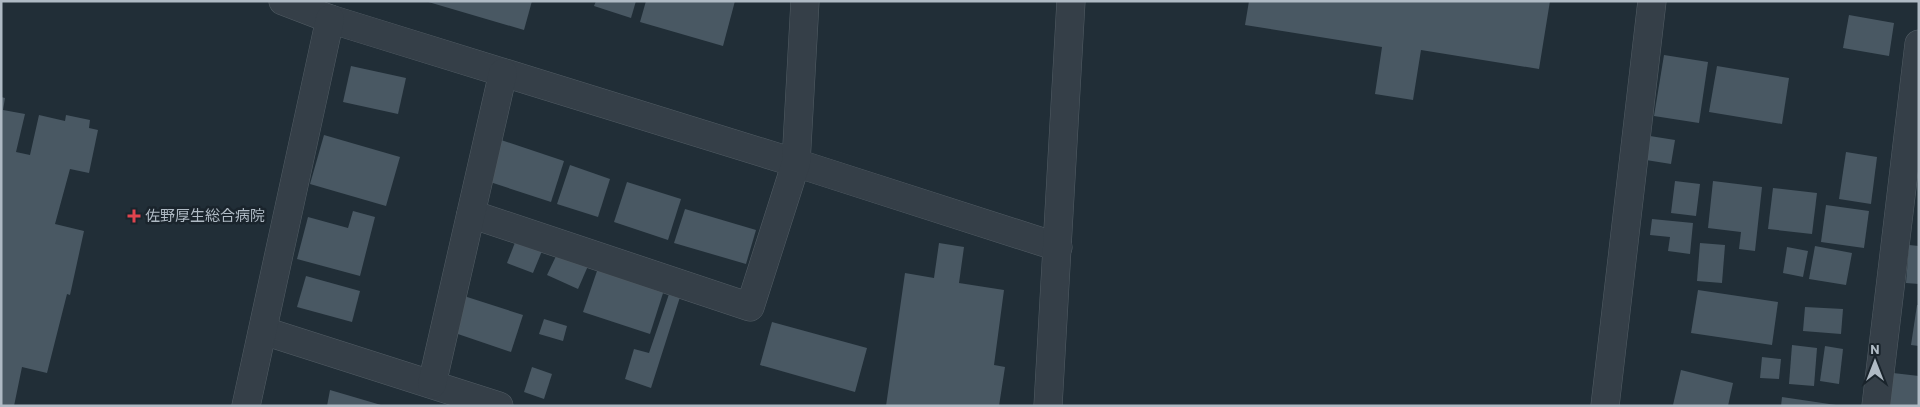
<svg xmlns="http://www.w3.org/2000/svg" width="1920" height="407" font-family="Barlow,'Noto Sans JP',sans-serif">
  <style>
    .building { fill: #495863 }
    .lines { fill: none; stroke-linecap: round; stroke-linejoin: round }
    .minor-casing { stroke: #525d65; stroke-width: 29 }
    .tertiary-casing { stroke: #525d65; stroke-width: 29 }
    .minor { stroke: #353f48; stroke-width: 28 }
    .tertiary { stroke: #353f48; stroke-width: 28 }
    .health-dot { fill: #e0444e; stroke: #1a242c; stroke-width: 2 }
    .labels { text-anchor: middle; stroke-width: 5; stroke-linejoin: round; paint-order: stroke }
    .poi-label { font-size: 15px; fill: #afbac4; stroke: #1a242c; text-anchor: start }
  </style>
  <rect width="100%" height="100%" fill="#212e37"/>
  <g class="building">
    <polygon points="425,1 532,1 524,30"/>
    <polygon points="596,1 636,1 631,18 594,6"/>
    <polygon points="646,1 735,1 723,46 640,22"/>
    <polygon points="1249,1 1550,1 1539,69 1421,50 1413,100 1375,94 1382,47 1245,25"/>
    <polygon points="1849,15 1894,23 1889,56 1843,48"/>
    <polygon points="1664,55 1708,62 1699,123 1654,116"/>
    <polygon points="351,66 406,78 398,114 343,102"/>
    <polygon points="1717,66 1789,78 1782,124 1709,112"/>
    <polygon points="1,97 5,98 3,110 25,114 16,152 30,155 39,115 65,121 66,115 90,120 89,128 98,130 89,173 70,169 55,224 84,231 70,295 67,294 47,373 22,367 14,406 1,406"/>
    <polygon points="324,135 400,157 386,206 310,184"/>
    <polygon points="1650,136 1675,140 1671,164 1646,160"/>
    <polygon points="501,140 564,161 551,202 487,181"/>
    <polygon points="1846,152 1877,157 1871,204 1839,199"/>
    <polygon points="570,165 610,179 598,217 557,204"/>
    <polygon points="1675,181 1700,184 1696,216 1671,213"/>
    <polygon points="1713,181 1762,187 1755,251 1739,249 1741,232 1708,228"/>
    <polygon points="627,182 681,199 668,240 614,222"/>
    <polygon points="1773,188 1817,193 1812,234 1768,229"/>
    <polygon points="1826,205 1869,211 1864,248 1821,242"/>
    <polygon points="685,209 756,230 746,264 674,243"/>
    <polygon points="353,211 375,217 360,276 297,259 308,217 348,228"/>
    <polygon points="1652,219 1693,223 1690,254 1668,251 1670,237 1650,235"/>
    <polygon points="516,240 542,251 533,273 507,263"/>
    <polygon points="939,243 964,247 959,283 1004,290 994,365 1005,367 999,406 886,406 905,273 934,278"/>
    <polygon points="1700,243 1725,245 1722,283 1697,281"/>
    <polygon points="1909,245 1919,246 1919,284 1906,283"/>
    <polygon points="1815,246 1852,253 1846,285 1809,279"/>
    <polygon points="1787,247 1808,251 1803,277 1783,273"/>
    <polygon points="558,252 588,266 578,289 547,275"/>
    <polygon points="598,268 664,290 650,334 583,312"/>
    <polygon points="306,276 360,291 352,322 297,307"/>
    <polygon points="1698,290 1778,302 1772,345 1691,333"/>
    <polygon points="669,294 680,297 651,388 625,379 634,349 649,353"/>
    <polygon points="464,296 523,315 511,352 452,332"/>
    <polygon points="1917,305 1919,305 1919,346 1911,345"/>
    <polygon points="1805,307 1843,309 1841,334 1803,331"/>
    <polygon points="544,319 567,326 563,341 539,334"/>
    <polygon points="772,322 867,348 855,392 760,365"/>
    <polygon points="1792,345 1817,348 1814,386 1789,384"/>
    <polygon points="1825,346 1843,349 1839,384 1820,381"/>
    <polygon points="1762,357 1781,359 1779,379 1760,378"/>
    <polygon points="532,367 552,374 544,399 524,392"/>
    <polygon points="1681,370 1733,383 1728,406 1673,405"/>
    <polygon points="1893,373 1919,376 1918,406 1889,406"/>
    <polygon points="330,390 381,405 381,406 327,406"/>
    <polygon points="1782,397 1836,405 1836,406 1781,406"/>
  </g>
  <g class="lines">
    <g class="minor-casing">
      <g id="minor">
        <polyline points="283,1 330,19 796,163 1058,247"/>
        <polyline points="471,214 750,307 796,163 805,1"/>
        <polyline points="264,331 499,406"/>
        <polyline points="432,384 503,73"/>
        <polyline points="246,406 330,19"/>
        <polyline points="1605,406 1652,1"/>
      </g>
    </g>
    <g class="tertiary-casing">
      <g id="tertiary">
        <polyline points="1048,406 1071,1"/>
        <polyline points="1876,406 1919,44"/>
      </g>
    </g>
    <use href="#minor" class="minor"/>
    <use href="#tertiary" class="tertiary"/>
  </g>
  <path class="health-dot" d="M131.5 208.5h5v5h5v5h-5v5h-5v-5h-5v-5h5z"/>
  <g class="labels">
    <g class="poi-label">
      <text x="145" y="221">佐野厚生総合病院</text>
    </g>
  </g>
  <rect width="1920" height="407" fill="none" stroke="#afbac4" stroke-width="5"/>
  <g transform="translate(1875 362)" stroke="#1a242c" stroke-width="4" paint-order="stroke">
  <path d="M0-4L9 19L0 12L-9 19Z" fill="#afbac4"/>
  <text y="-8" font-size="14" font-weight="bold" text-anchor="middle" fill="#afbac4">N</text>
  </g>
</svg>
